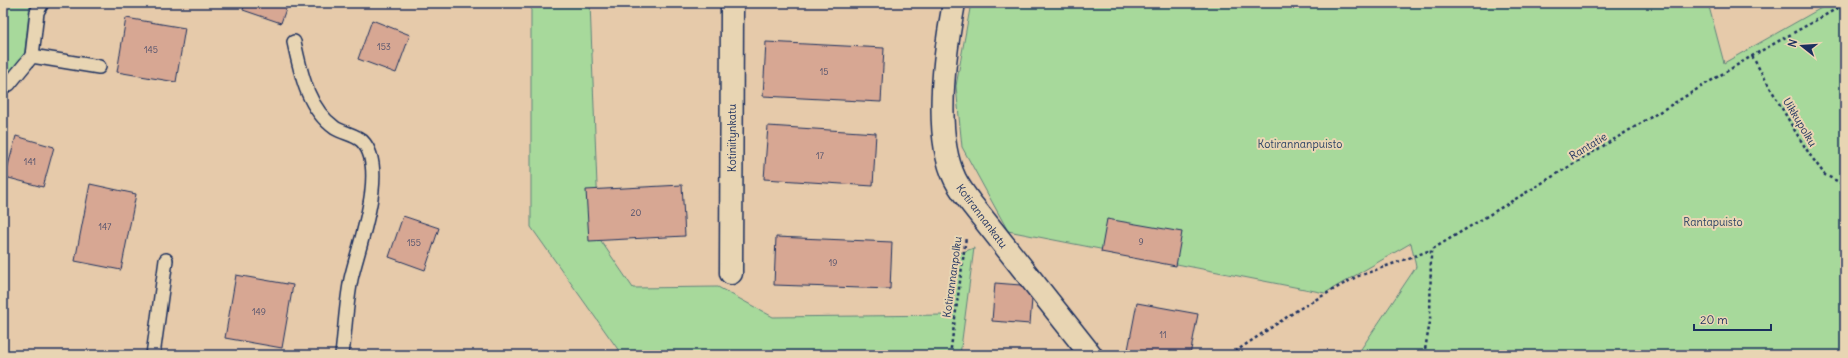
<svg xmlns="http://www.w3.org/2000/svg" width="1848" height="358" font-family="Delius,sans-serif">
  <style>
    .green { fill: #a7d99b; stroke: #61847c }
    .building { fill: #d7a793; stroke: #1b2f5e }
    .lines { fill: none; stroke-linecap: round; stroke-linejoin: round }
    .lane-casing { stroke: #1b2f5e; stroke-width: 16 }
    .street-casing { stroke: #1b2f5e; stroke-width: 25 }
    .path { stroke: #1b2f5e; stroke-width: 2.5; stroke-dasharray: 3 3; stroke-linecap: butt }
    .lane { stroke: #e8d5b3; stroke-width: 13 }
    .street { stroke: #e8d5b3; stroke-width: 22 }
    .labels { text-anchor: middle; stroke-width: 4; stroke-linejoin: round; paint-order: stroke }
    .number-label { font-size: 9px; fill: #4a4d6b }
    .street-label { font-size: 11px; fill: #1b2f5e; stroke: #e8d5b3 }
    .park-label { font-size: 11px; fill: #294064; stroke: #e8d5b3 }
  </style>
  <rect width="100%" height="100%" fill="#e6caaa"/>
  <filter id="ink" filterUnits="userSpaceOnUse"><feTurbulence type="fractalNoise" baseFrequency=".025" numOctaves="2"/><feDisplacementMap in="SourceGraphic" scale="8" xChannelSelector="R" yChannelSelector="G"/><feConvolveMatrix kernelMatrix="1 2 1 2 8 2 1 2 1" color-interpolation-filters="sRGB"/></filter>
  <g filter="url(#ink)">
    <g class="green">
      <polygon points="3,3 30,3 22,78 3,90"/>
      <polygon points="531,3 590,3 599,238 633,288 718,287 773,317 946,315 954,255 974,248 960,355 622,355 531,227"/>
      <polygon points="971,3 1708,3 1724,63 1830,3 1845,3 1845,355 1357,355 1416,267 1411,243 1325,293 1008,231 962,147 956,86"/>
    </g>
    <g class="building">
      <polygon points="245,3 288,3 281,23 243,10"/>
      <polygon points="126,18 185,28 176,82 117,72"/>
      <polygon points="372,20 410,35 396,73 358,59"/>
      <polygon points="766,42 884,48 881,102 763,96"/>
      <polygon points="768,126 876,133 873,186 764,179"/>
      <polygon points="16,136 54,147 43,187 5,177"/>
      <polygon points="90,184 136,194 121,270 75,261"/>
      <polygon points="682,185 685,236 589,241 586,190"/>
      <polygon points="403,216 439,228 425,270 389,257"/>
      <polygon points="1107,219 1182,232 1176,266 1101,252"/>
      <polygon points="776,237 892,242 890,289 774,285"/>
      <polygon points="236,275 293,285 282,348 225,338"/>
      <polygon points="995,283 1033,286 1030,324 992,321"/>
      <polygon points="1137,303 1198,314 1190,355 1127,355"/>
    </g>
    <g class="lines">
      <g class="lane-casing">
        <g id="lane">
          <path d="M294,42C301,73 307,108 335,128C343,133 356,135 362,141C389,168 358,247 351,279C346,304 345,330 342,355"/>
          <polyline points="32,56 37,12 42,3"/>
          <polyline points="3,87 9,84 32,56 99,67"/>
          <polyline points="153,355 166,260"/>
        </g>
      </g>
      <g class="street-casing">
        <g id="street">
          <path d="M954,3C945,51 933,134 955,179C959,187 965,195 970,202L1091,355"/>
          <polyline points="731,273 732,3"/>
        </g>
      </g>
      <g class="path">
        <polyline points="1752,56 1795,131 1810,155 1825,175 1845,185"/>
        <polyline points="950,355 966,237"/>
        <polyline points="1230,355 1299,309 1356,277 1431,250"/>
        <polyline points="1424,355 1430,322 1431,250 1752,56 1845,4"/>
      </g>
      <use href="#lane" class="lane"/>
      <use href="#street" class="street"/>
    </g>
  </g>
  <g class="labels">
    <g class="number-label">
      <text x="384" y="50">153</text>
      <text x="151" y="53">145</text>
      <text x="824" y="75">15</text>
      <text x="820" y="159">17</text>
      <text x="30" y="165">141</text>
      <text x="636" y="216">20</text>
      <text x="105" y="230">147</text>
      <text x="1141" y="245">9</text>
      <text x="414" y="246">155</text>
      <text x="833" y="266">19</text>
      <text x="259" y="315">149</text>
      <text x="1163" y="338">11</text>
    </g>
    <g class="street-label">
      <text transform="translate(1800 122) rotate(59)" y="4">Uikkupolku</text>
      <text transform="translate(732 138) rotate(-90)" y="4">Kotiniitynkatu</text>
      <text transform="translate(1588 146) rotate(-31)" y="4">Rantatie</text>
      <text transform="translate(982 216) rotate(53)" y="4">Kotirannankatu</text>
      <text transform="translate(952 277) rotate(-82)" y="4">Kotirannanpolku</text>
    </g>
    <g class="park-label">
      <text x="1300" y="148">Kotirannanpuisto</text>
      <text x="1713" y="226">Rantapuisto</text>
    </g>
  </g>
  <rect width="1848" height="358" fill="none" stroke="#e8d5b3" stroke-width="16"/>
  <rect x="8" y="8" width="1832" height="342" fill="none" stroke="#1b2f5e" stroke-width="1.5" filter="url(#ink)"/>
  <g transform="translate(1802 46) rotate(287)" stroke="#e8d5b3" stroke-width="3" paint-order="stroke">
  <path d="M0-3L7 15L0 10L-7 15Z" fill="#1b2f5e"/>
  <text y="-6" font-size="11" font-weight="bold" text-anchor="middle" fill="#1b2f5e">N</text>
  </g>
  <path d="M1694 324v6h77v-6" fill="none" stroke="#1b2f5e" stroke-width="2"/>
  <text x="1700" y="324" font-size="12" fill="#1b2f5e" stroke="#e8d5b3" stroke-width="3" paint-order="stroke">20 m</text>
</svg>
